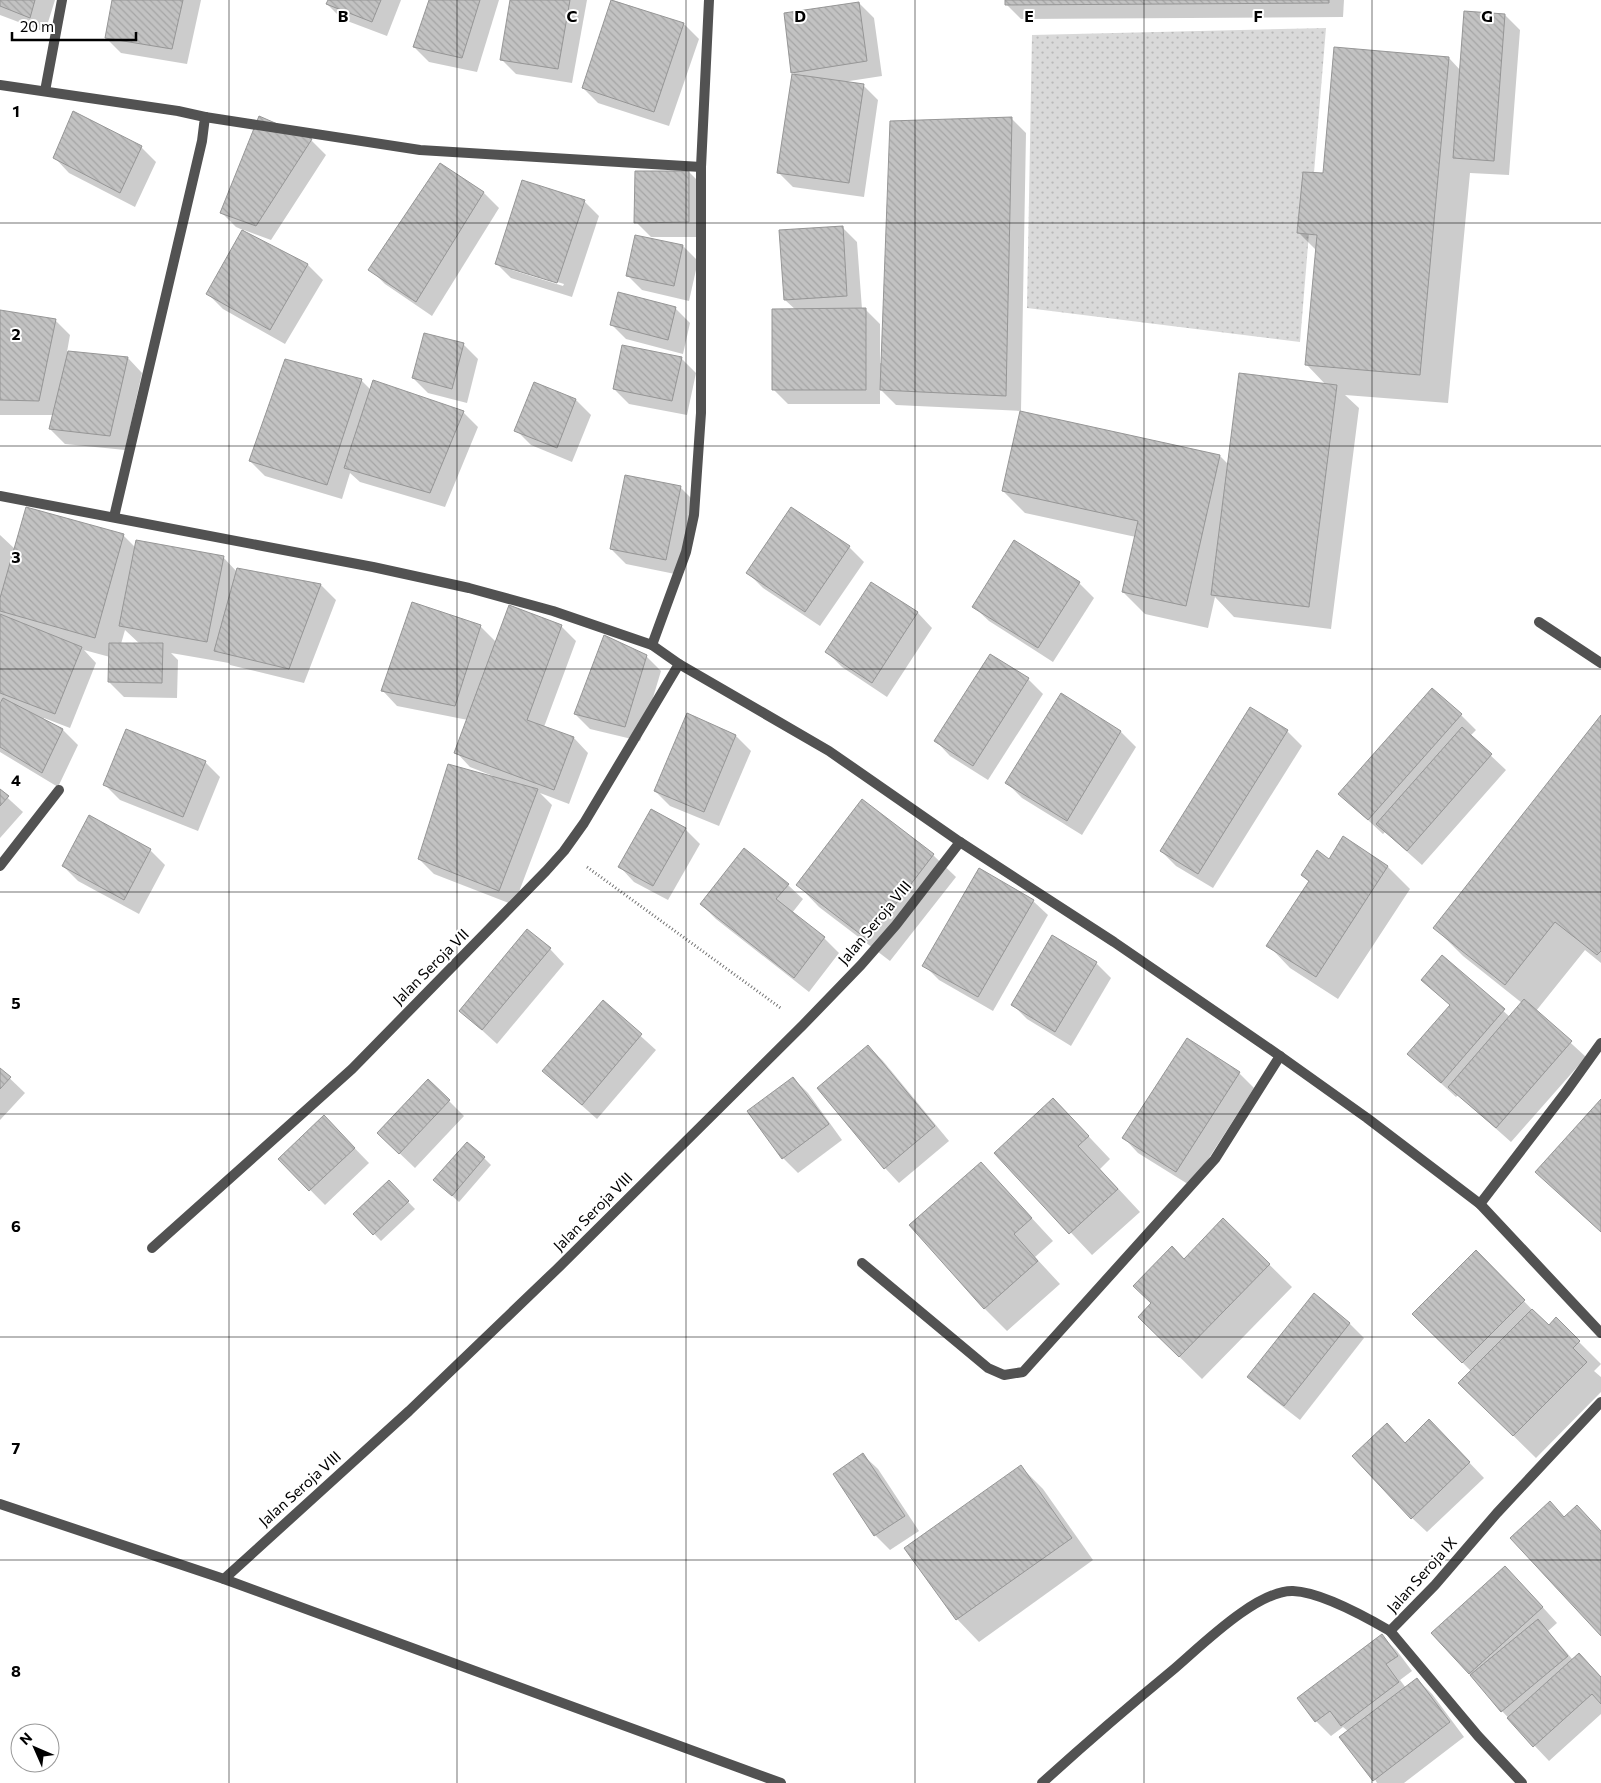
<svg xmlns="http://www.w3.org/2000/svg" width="1601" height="1783" font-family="Commissioner,sans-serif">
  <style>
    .grass { fill: url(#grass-dots) }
    .shadow { fill: #0003; fill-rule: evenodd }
    .building { fill: url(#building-back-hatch); stroke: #969696 }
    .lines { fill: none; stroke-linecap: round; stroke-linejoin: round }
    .path { stroke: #747474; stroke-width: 3; stroke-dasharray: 1 2.5; stroke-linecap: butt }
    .street { stroke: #525252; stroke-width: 10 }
    .grid { fill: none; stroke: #000; stroke-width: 1; stroke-opacity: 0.55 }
    .labels { text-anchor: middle; stroke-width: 4; stroke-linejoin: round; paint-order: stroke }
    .street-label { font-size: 15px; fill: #000; stroke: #fff }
    .grid-label { font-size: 16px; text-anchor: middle; font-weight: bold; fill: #000; stroke: #fff; stroke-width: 4; stroke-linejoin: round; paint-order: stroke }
  </style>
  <defs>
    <pattern id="grass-dots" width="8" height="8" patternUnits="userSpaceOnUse" patternTransform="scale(1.25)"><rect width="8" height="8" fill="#d9d9d9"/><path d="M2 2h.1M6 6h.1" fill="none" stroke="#b8b8b8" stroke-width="1.8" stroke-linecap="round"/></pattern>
    <pattern id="building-back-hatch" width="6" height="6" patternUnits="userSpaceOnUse" patternTransform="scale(1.25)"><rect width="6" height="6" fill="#c2c2c2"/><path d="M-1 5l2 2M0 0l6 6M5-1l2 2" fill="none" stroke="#a5a5a5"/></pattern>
  </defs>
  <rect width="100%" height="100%" fill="#fff"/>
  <polygon class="grass" points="1326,28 1300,342 1027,308 1032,35"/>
  <g class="shadow">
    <polygon points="0,0 55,0 45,32 0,15"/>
    <polygon points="113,0 201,0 187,64 121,53 106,38"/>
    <polygon points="329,0 401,0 387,36 342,19 327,4"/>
    <polygon points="430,0 499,0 477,72 429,62 414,47"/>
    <polygon points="512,0 587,0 572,83 516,74 501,59"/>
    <polygon points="613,0 684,24 699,39 669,126 598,103 583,88"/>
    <polygon points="1006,0 1344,0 1343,17 1021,19 1006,4"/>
    <polygon points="859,3 874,18 882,76 843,82 863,85 878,100 864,197 793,187 778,172 796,76 792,72"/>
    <polygon points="1505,15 1520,30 1509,175 1470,173 1448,403 1345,395 1359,408 1331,629 1234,617 1215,597 1208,628 1145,614 1123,592 1136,537 1025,513 1003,491 1021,412 1220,456 1229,465 1326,385 1307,365 1317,251 1299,233 1324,174 1449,58 1461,71"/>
    <polygon points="260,118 311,140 326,155 271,240 244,230 243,232 308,265 323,280 285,344 223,309 208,294 243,230 236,227 221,212"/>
    <polygon points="1011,118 1026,133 1021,411 896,405 880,389 880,404 788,404 773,389 796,310 785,300 842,227 857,242 862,309 865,309 880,324 880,363 882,363"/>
    <polygon points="141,147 156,162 135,207 69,173 55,158"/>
    <polygon points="441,165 484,193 499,208 432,316 385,284 370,269"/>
    <polygon points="689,172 704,187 703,237 651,237 636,222"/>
    <path d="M584,201L599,216L572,297L511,278L496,263ZM512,268L564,284L563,286L512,270Z"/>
    <polygon points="683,246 698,261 689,301 642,290 627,275"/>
    <polygon points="675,308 690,323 683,354 626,339 611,324"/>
    <polygon points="0,312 55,320 70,335 67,352 128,358 142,373 125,450 65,444 50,429 54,415 0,415"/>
    <polygon points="463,344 478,359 467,403 428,393 413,378"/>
    <polygon points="681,358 696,373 687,415 629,404 614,389"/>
    <polygon points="361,380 371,390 463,412 478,427 445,507 360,482 350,473 342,499 265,476 250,461"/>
    <polygon points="535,384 576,400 591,415 572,462 531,445 516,430"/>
    <polygon points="680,487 695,502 680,575 626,564 611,549"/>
    <path d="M0,535L15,549L123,535L136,548L223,557L237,572L238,569L321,585L336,600L304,683L230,665L229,663L171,653L178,660L177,698L124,697L109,682L110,657L84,650L96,663L70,728L44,718L43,720L63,730L78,745L58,787L0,752V706L3,702L0,701ZM125,630L140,644H121Z"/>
    <polygon points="849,547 864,562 820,626 763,588 748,573"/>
    <polygon points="1079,583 1094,598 1053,662 989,621 974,607"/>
    <polygon points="872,584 918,613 932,628 887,697 842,667 827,652"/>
    <polygon points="480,626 496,642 561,626 576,641 544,727 574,738 588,753 569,804 540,793 552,805 514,905 434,874 419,859 492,778 493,776 470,767 456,752 468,720 397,706 383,691"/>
    <polygon points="646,656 661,671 640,741 590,729 575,714"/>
    <polygon points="1028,679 1043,694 988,780 950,756 936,741"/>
    <polygon points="1061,695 1121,732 1136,747 1082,835 1022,798 1007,783"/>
    <polygon points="1250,709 1287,731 1302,746 1213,888 1176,866 1161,851"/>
    <polygon points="687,715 736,736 751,751 719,826 670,806 655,791"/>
    <polygon points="1461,715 1476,730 1470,736 1506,770 1422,865 1385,832 1383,834 1340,794"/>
    <polygon points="1601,717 1601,963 1585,950 1536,1011 1586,1057 1511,1142 1458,1095 1456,1097 1409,1054 1451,1006 1422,980 1443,957 1510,1017 1522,1003 1463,956 1435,928"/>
    <polygon points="205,762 220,777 198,831 120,800 105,785"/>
    <polygon points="0,791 23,812 0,838"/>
    <polygon points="862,800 933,855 956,877 890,961 819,907 797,884"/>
    <polygon points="685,829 700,844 668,900 634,882 620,867"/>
    <polygon points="1344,838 1388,867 1410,889 1338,999 1290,968 1268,945 1309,882 1302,875 1329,860"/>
    <polygon points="150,850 165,865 139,914 78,881 63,866"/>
    <polygon points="788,885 803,899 792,913 824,938 839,953 809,992 716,919 701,904"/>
    <polygon points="1033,901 1048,915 993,1011 939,980 924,965"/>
    <polygon points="550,949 564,964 497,1044 461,1011"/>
    <polygon points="1096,963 1111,978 1071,1046 1027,1019 1012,1004"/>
    <polygon points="603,1002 656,1050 597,1119 543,1071"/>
    <polygon points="1187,1039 1239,1073 1254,1088 1191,1186 1138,1153 1124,1138"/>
    <polygon points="868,1046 883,1061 949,1141 899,1183 885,1168"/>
    <polygon points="0,1069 25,1093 0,1120"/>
    <polygon points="793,1078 808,1093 842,1140 798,1173 783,1158 748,1112"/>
    <polygon points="428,1080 464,1116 415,1168 394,1148"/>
    <polygon points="1075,1122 1110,1159 1100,1169 1140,1212 1092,1255 996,1153"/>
    <polygon points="339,1132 369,1163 325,1205 280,1159"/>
    <polygon points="484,1158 491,1165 459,1202 442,1187"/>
    <polygon points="981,1163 1053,1241 1035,1257 1060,1284 1007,1331 984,1308"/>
    <polygon points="389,1182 415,1209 381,1241 355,1214"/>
    <polygon points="1224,1220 1292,1287 1202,1379 1139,1317 1152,1304"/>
    <polygon points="1476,1252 1549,1327 1556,1319 1601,1364 1594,1371 1601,1377 1601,1392 1536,1458 1460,1383 1472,1372 1414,1314"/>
    <polygon points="1349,1323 1364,1338 1300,1420 1264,1392 1249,1377"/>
    <polygon points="1444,1436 1484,1478 1427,1532 1412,1518"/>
    <polygon points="863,1455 878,1469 919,1531 890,1550 875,1535"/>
    <polygon points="1021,1467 1043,1489 1093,1560 979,1642 957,1619"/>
    <polygon points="1520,1582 1557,1623 1548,1631 1573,1660 1579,1654 1601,1677 1601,1714 1549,1761 1502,1711 1433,1633"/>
    <polygon points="1382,1636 1397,1651 1412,1671 1400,1680 1406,1688 1417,1679 1432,1694 1464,1737 1404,1783 1377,1783 1349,1732 1343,1727 1331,1736 1316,1721"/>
  </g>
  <g class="building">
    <polygon points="0,0 35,0 30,18 0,6"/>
    <polygon points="112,0 183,0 172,49 105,38"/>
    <polygon points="328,0 381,0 372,22 326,4"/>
    <polygon points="429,0 480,0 462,58 413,47"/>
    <polygon points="510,0 570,0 558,69 500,60"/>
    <polygon points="611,0 684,23 654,112 582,88"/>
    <polygon points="1005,0 1329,0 1329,3 1005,5"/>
    <polygon points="859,2 867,61 791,73 784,13"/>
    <polygon points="1464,11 1505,14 1494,161 1453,158"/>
    <polygon points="1334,47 1449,57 1420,375 1305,365 1317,235 1297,233 1303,172 1323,173"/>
    <polygon points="792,74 864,84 849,183 777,173"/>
    <polygon points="73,111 142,146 120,193 53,158"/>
    <polygon points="259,116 312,139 256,226 220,213"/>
    <polygon points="1012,117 1006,396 880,390 890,121"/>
    <polygon points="440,163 484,192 416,302 368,270"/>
    <polygon points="635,171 689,171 689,222 634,223"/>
    <polygon points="522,180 585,200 557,283 495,264"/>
    <polygon points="843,226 847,296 784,300 779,230"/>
    <polygon points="242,230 308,264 270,330 206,294"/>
    <polygon points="635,235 683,245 674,286 626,276"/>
    <polygon points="618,292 676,307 668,340 610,325"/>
    <polygon points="866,308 866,390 772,390 772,309"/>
    <polygon points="0,310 56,319 39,401 0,400"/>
    <polygon points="424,333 464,343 452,389 412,378"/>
    <polygon points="622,345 682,357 672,401 613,389"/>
    <polygon points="68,351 128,357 110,436 49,429"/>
    <polygon points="285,359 362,379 327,485 249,461"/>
    <polygon points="1239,373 1337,385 1309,607 1211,595"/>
    <polygon points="373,380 464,411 430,493 344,468"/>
    <polygon points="534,382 576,399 557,448 514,431"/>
    <polygon points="1020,411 1220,455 1186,606 1122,592 1138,521 1002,491"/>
    <polygon points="625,475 681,486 666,560 610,549"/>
    <polygon points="26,507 124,534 95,638 0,611 0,598"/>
    <polygon points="791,507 850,546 805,612 746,573"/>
    <polygon points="136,540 224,556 207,642 119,626"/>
    <polygon points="1014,540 1080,582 1038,648 972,607"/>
    <polygon points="237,568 321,584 289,669 214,651"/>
    <polygon points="871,582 918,612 872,683 825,652"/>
    <polygon points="412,602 481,625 455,706 381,691"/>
    <polygon points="509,605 562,625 527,720 574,737 554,790 454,753"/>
    <polygon points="0,614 82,647 55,714 0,693"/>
    <polygon points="604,635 647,655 625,727 574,714"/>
    <polygon points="109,643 163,643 162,683 108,682"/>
    <polygon points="990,654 1029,678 973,766 934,741"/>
    <polygon points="1432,688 1462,714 1368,820 1338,794"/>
    <polygon points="1061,693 1121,731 1067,821 1005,783"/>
    <polygon points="3,698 63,729 42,773 0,747 0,703"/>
    <polygon points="1250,707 1288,730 1198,874 1160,851"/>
    <polygon points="687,713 736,735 704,812 654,791"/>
    <polygon points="1601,715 1601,951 1597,955 1555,922 1505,985 1433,928"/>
    <polygon points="1462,727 1492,754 1407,851 1376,824"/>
    <polygon points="126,729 206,761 183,817 103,785"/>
    <polygon points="448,764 538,789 499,891 418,859"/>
    <polygon points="0,789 9,796 0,806"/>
    <polygon points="862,799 934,854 868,940 796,885"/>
    <polygon points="651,809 686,828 653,886 618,867"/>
    <polygon points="89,815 151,849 124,900 62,866"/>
    <polygon points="1343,836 1388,866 1316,977 1266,946 1309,881 1301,875 1317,850 1329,859"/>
    <polygon points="744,848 789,884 776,899 825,937 794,978 700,904"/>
    <polygon points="979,868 1034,900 978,997 922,966"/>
    <polygon points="527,929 551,948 482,1030 459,1011"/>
    <polygon points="1052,935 1097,962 1055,1032 1011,1005"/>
    <polygon points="1442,955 1505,1009 1441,1083 1407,1054 1450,1005 1421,980"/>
    <polygon points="1524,999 1572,1041 1496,1128 1448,1087"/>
    <polygon points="603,1000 642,1034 582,1105 542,1071"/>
    <polygon points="1187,1038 1240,1072 1176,1172 1122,1138"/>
    <polygon points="868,1045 935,1126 884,1169 817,1088"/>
    <polygon points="0,1068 11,1077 0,1089"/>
    <polygon points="793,1077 829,1124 782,1159 747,1111"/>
    <polygon points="428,1079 450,1100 399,1154 377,1133"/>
    <polygon points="1053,1098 1089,1136 1078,1146 1118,1189 1069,1234 994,1153"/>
    <polygon points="1601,1099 1601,1232 1535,1172"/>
    <polygon points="324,1115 355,1148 309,1191 278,1159"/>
    <polygon points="467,1142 485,1157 452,1196 433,1180"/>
    <polygon points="981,1162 1032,1218 1014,1234 1038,1261 984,1309 909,1225"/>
    <polygon points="389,1180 409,1201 373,1235 353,1214"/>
    <polygon points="1223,1218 1270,1264 1179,1357 1138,1317 1151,1303 1133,1286 1172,1246 1184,1259"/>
    <polygon points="1476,1250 1525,1300 1462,1363 1412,1314"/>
    <polygon points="1314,1293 1350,1323 1284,1406 1247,1377"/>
    <polygon points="1532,1309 1549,1325 1556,1317 1580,1341 1573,1348 1587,1362 1513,1436 1458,1383"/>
    <polygon points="1429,1419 1470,1462 1411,1519 1352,1456 1387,1423 1405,1443"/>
    <polygon points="863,1453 905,1516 874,1536 833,1474"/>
    <polygon points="1021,1465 1072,1538 956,1620 904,1548"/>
    <polygon points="1550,1501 1564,1517 1577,1505 1601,1531 1601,1636 1510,1538"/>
    <polygon points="1505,1566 1543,1607 1469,1674 1431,1633"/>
    <polygon points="1538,1619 1568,1656 1501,1712 1470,1675"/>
    <polygon points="1382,1634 1398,1656 1386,1664 1399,1682 1341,1726 1330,1711 1315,1722 1297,1698"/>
    <polygon points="1579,1653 1601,1677 1601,1704 1592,1694 1533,1747 1507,1718"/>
    <polygon points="1417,1678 1450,1722 1373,1781 1339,1737"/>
  </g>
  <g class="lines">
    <polyline class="path" points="587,867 782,1009"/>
    <g class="street">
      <polyline points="0,85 178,111 205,117 202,141 114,517"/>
      <polyline points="45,91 62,0"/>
      <polyline points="205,117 420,150 701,167"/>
      <polyline points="0,496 373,567 469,588 553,611 652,645 679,664 829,751 960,842 1114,942 1280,1056 1367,1118 1480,1204 1601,1333"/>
      <polyline points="1539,622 1601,663"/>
      <polyline points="652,645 686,552 694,515 701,413 701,167 709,0"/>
      <polyline points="0,866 59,790"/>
      <polyline points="1480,1204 1565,1093 1601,1043"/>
      <polyline points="152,1248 352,1069 546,871 564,851 584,823 679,664"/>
      <polyline points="862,1263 988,1368 1004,1375 1023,1372 1215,1159 1280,1056"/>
      <polyline points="0,1504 224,1579 781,1783"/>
      <polyline points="224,1579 409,1411 556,1270 803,1025 861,965 896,925 960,842"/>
      <polyline points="1390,1631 1478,1736 1522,1783"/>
      <path d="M1042,1783C1085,1744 1129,1706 1174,1669C1201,1646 1257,1590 1293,1591C1320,1592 1366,1617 1390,1631L1435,1585L1497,1513L1601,1402"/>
    </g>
  </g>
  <path class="grid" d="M229,0V1783M457,0V1783M686,0V1783M915,0V1783M1144,0V1783M1372,0V1783M0,223H1601M0,446H1601M0,669H1601M0,892H1601M0,1114H1601M0,1337H1601M0,1560H1601"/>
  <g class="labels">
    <g class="street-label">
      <text transform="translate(875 923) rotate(-50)" y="5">Jalan Seroja VIII</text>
      <text transform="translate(431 967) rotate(-45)" y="5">Jalan Seroja VII</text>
      <text transform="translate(593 1212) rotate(-45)" y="5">Jalan Seroja VIII</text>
      <text transform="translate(300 1489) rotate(-42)" y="5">Jalan Seroja VIII</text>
      <text transform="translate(1422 1575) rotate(-48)" y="5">Jalan Seroja IX</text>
    </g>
  </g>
  <g class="grid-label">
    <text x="343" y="22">B</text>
    <text x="572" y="22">C</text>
    <text x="800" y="22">D</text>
    <text x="1029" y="22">E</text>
    <text x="1258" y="22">F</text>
    <text x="1487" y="22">G</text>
    <text x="16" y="117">1</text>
    <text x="16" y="340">2</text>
    <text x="16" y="563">3</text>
    <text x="16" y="786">4</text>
    <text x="16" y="1009">5</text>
    <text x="16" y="1232">6</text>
    <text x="16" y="1454">7</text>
    <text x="16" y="1677">8</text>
  </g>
  <g transform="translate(35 1748) rotate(315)"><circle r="24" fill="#ffffff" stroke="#999999"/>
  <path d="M0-4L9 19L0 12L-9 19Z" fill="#000000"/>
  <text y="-8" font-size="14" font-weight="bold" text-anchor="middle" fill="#000000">N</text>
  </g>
  <path d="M12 32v8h124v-8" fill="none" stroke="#000000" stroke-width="2.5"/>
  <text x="20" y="32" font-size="15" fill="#000000" stroke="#ffffff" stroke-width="4" paint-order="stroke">20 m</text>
</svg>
